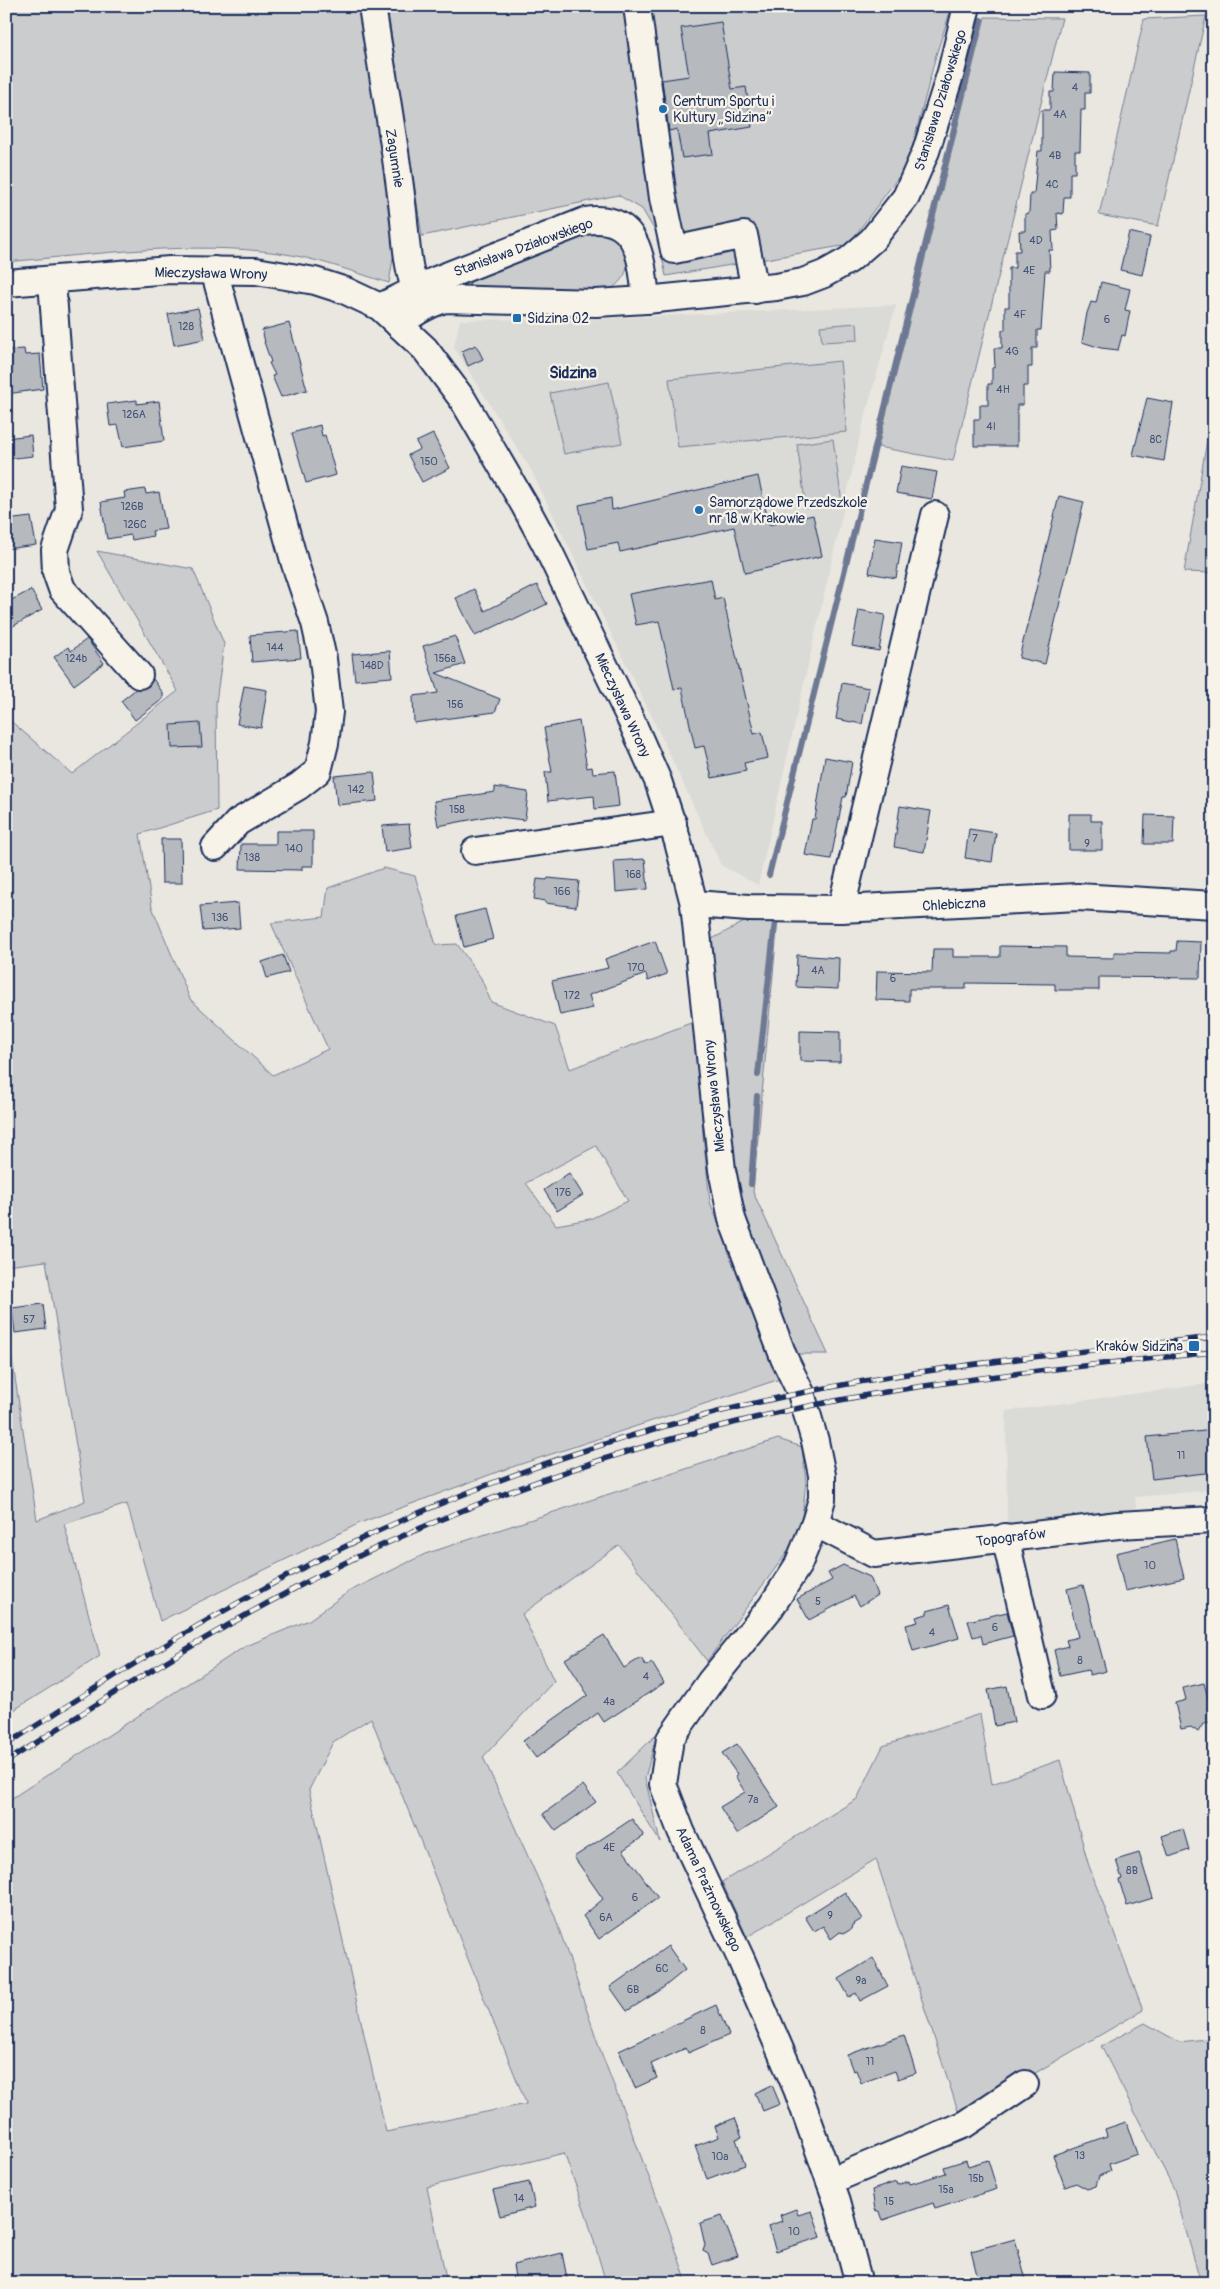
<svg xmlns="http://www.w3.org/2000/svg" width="1220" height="2289" font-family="Pangolin,sans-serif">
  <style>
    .built { fill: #dadad6 }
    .green { fill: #cbcccd; stroke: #737e96; fill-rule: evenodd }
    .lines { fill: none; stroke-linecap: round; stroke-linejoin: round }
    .stream { stroke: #6d7892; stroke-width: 6 }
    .building { fill: #b6babf; stroke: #1b2f5e }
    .minor-casing { stroke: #1b2f5e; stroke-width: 30 }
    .minor { stroke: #f7f3e8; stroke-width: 26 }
    .rail-casing { stroke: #1b2f5e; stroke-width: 5.5 }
    .rail { stroke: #f7f3e8; stroke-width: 4; stroke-dasharray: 11; stroke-linecap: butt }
    .poi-dot { fill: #1f6fb2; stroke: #f7f3e8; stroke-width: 2 }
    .labels { text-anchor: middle; stroke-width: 4.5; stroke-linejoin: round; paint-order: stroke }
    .number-label { font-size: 11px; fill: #425276 }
    .street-label { font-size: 14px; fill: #1b2f5e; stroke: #f7f3e8 }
    .poi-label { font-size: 14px; fill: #1b2f5e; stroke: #f7f3e8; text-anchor: start }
    .quarter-label { font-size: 16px; font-weight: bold; fill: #1b2f5e; stroke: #f7f3e8 }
  </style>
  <rect width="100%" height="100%" fill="#eae7e0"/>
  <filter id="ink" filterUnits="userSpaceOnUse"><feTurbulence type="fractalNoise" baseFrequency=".02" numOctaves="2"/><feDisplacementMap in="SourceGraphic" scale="10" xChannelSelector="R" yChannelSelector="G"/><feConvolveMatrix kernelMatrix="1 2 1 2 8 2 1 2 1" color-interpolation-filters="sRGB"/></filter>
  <g filter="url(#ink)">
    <g class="built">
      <polygon points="896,305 862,428 758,885 721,865 653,719 531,470 454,347 460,320 598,319"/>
      <polygon points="1214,1383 1214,1490 1135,1497 1137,1513 1007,1531 1006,1411"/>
    </g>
    <g class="green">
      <path d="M6,6H362L396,240L389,283C353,272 317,258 279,253C189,241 97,254 6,262Z"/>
      <polygon points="387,6 952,6 936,55 908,164 848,245 666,276 658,236 642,209 618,195 422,236"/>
      <polygon points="1206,16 1158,226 1099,215 1144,19"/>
      <polygon points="985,17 1062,18 953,461 878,447"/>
      <path d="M592,231C628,231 642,271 609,290L468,287L471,280Z"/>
      <polygon points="857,323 858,340 822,342 820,326"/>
      <polygon points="840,361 847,432 678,447 669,379"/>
      <polygon points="609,382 622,443 564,454 550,393"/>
      <polygon points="1214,400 1214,573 1184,572"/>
      <polygon points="833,439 842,503 806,508 797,444"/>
      <path d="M97,551L193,569L224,644L216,702L217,810L140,834L152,907L190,999L273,1075L328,1049L271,923L324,917L328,888L384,868L415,876L436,945L457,944L481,978L491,1002L555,1026L570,1069L696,1021L703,1134L710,1202L780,1379L500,1471L360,1523L160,1621L127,1504L64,1524L100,1656L6,1715V1320L37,1520L85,1501L46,1261L6,1266V717L72,774L178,691ZM596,1146L628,1201L590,1219L556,1225L526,1183Z"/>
      <polygon points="778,920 753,1192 828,1354 793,1354 732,1180 723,1107 712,939 744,922"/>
      <path d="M778,1439L802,1447L806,1482L801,1526L788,1551L707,1661L619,1545L522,1614L554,1681L483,1757L554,1914L601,2052L668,2227L687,2283H606L586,2214L564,2153L427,2187L447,2283H6V1802L244,1647L309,1620L348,1592L425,1554ZM371,1718L526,2103V2104L386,2132L309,1790L333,1742Z"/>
      <polygon points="980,1714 992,1784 1060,1760 1088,1863 1143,2010 960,2117 876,1859 747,1937 722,1882 857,1799 883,1746"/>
      <polygon points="657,1734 645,1778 660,1842 617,1773"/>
      <polygon points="1145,2023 1179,2042 1214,2038 1214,2283 1201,2283 1174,2189 1101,2046"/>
    </g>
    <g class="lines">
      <g class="stream">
        <polyline points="769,875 981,20"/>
        <polyline points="758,1075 775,922"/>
        <polyline points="751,1184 757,1096"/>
      </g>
    </g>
    <g class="building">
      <polygon points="721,22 732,89 746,87 752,127 710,134 713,154 682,158 677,129 669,131 662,80 689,76 681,28"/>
      <polygon points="1055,72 1090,73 1090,93 1085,93 1085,110 1081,110 1080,151 1075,151 1075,173 1070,173 1070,197 1064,197 1063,214 1057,213 1058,230 1052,231 1053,250 1049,250 1050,271 1045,271 1041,330 1037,330 1037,348 1032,348 1032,367 1028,367 1028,386 1023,386 1023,405 1017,405 1017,446 974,446 974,419 980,419 980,405 988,405 988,384 992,384 992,368 995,367 994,348 1002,348 1002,330 1005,330 1005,307 1009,307 1009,268 1015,268 1015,251 1020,251 1019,231 1025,231 1025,214 1029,213 1030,194 1034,194 1038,151 1042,151 1042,110 1050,110 1050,92 1054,92"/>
      <polygon points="1129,232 1150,237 1142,275 1120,270"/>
      <polygon points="1101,282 1130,289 1125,310 1130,311 1125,336 1122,335 1118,350 1101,348 1082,342 1087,313 1091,302 1096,303"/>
      <polygon points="198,308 205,339 174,345 168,314"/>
      <polygon points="289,323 307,390 281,397 272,376 275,375 269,363 271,362 264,342 265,342 262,330"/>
      <polygon points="476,345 483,359 468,366 462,351"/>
      <polygon points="24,349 25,355 40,354 43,389 6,394 6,350"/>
      <polygon points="1147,398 1173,403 1164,461 1133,455"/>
      <polygon points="137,400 137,404 159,401 164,441 123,447 118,425 110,426 107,404"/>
      <polygon points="320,425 322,436 325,435 336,475 306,483 292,433"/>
      <polygon points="433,434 450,468 422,482 408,455 420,449 416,442"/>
      <polygon points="31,435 33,456 6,459 6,438"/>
      <polygon points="901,466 937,472 932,499 896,493"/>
      <polygon points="758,476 769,525 813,515 822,556 745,573 734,527 620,552 618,543 588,549 579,505 611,498 612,510"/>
      <polygon points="145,489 146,494 159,492 166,529 152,531 153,536 132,540 131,535 107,539 101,502 125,498 124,492"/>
      <polygon points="1059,496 1084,502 1045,664 1019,658"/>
      <polygon points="31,517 36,545 6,549 6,520"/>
      <polygon points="875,538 902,542 896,578 869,573"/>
      <polygon points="711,579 715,600 723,598 754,734 762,732 768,758 744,763 746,771 712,778 704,746 695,748 682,688 674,689 659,621 636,625 629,594"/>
      <polygon points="537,585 547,604 512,621 511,619 475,636 456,598 474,589 485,611"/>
      <polygon points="31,590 42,610 6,630 6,603"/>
      <polygon points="859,610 885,615 879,651 852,646"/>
      <polygon points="298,631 301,658 252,662 250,635"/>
      <polygon points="455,636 465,664 436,673 500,699 495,712 414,723 413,696 438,693 423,646"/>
      <polygon points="87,639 104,663 74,685 54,657 68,647 71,651"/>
      <polygon points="390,651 392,677 355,680 352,654"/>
      <polygon points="153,679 163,693 163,699 135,720 121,701 136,689 149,686"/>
      <polygon points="842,683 869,688 862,724 836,719"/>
      <polygon points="244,686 267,690 261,728 237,724"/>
      <polygon points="579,721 587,768 592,767 593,773 615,771 619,806 595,809 594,796 548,801 545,772 552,772 544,728"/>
      <polygon points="200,723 202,747 172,748 171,725"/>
      <polygon points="825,757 852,762 846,797 843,797 831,859 805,855 812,819 815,819"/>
      <polygon points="374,772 377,801 337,805 334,776"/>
      <polygon points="495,787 528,792 525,820 490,816 438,826 434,801 495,792"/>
      <polygon points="900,806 931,811 924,852 894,847"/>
      <polygon points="1069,814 1091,814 1091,821 1102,821 1102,850 1069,850"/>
      <polygon points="1145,815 1174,816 1173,844 1144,844"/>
      <polygon points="409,824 412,848 385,852 382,826"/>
      <polygon points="969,829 996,833 992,862 965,858"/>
      <polygon points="276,831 313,831 313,866 302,866 302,870 240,869 241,844 276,844"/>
      <polygon points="161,839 181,839 182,883 162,883"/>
      <polygon points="645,859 648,889 616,892 614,861"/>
      <polygon points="548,878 579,881 576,907 545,903 545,901 534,899 537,879 547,880"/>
      <polygon points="238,903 240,928 203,931 200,906"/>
      <polygon points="485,909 493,939 464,947 456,916"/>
      <polygon points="655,941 667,974 648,981 646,974 589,995 593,1008 560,1015 552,981 608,968 605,959"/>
      <polygon points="1177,941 1201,942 1200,978 1099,977 1099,990 1055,990 1055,984 966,983 966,989 909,989 909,1001 876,1000 877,971 932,972 933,949 953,949 953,957 1000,957 1000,946 1066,947 1066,957 1114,958 1114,952 1171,953 1171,951 1176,951"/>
      <polygon points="283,955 289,972 267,978 262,962"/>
      <polygon points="797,955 839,958 838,989 796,987"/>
      <polygon points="800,1031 840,1032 840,1062 800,1061"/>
      <polygon points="569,1173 583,1195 557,1211 544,1190"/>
      <polygon points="43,1304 46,1329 15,1333 12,1308"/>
      <polygon points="1214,1430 1214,1472 1152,1479 1147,1437"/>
      <polygon points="1175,1539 1184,1578 1125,1591 1116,1553"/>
      <polygon points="843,1565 870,1577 877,1595 860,1606 854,1596 809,1620 797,1599 832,1580 828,1573"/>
      <polygon points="1083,1585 1106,1671 1090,1675 1088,1670 1060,1676 1054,1650 1068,1646 1066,1640 1078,1637 1067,1589"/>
      <polygon points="949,1605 959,1638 913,1651 906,1625 918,1622 916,1617 927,1614 927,1611"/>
      <polygon points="1007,1612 1013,1636 983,1644 981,1635 973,1637 968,1621"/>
      <polygon points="604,1635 624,1668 641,1658 646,1666 652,1663 664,1683 604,1722 598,1713 536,1758 523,1741 588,1695 565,1659"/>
      <polygon points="1204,1683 1214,1721 1203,1724 1198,1732 1191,1727 1181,1729 1175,1703 1186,1700 1183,1688"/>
      <polygon points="1007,1686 1014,1722 995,1726 988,1690"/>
      <polygon points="737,1744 779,1807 737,1834 720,1807 745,1792 735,1776 737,1774 722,1753"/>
      <polygon points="583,1785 596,1802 556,1831 543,1814"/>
      <polygon points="632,1819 644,1836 623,1850 658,1898 599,1939 583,1916 603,1899 574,1857"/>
      <polygon points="1183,1829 1189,1850 1169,1857 1162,1836"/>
      <polygon points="1139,1853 1153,1898 1127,1906 1119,1880 1122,1879 1116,1860"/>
      <polygon points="845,1892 862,1919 852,1925 851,1929 845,1933 840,1932 831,1939 823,1926 814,1931 805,1917"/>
      <polygon points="668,1946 685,1970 659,1991 627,2011 610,1987"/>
      <polygon points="873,1958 888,1986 860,2001 856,1993 849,1997 839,1979"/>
      <polygon points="716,2005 729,2035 688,2053 686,2048 651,2064 657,2078 635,2088 619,2051"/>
      <polygon points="904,2035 916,2073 898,2079 895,2071 861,2083 856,2070 853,2071 847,2055"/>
      <polygon points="772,2085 780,2104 763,2111 755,2093"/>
      <polygon points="735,2118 742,2137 736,2139 745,2165 707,2179 695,2146 719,2137 715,2126"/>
      <polygon points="1126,2122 1137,2154 1109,2164 1111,2171 1099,2176 1096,2186 1087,2189 1076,2183 1065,2187 1053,2155 1107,2136 1105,2129"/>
      <polygon points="966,2160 968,2166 988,2160 997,2189 935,2209 933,2203 883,2220 880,2212 875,2210 872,2190 896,2182 897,2185 909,2181 910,2184 946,2173 944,2167"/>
      <polygon points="529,2182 535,2207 500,2216 493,2190"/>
      <polygon points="796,2209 798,2215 812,2211 821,2237 776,2251 768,2226 782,2221 780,2215"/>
      <polygon points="722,2216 738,2256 712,2265 708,2254 703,2251 705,2245 700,2223"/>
      <polygon points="1015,2239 1027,2283 979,2283 971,2251"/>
      <polygon points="562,2253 568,2283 516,2283 513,2265"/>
    </g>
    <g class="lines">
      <g class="minor-casing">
        <g id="minor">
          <path d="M372,6C382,72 394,137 402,203C407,239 405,274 423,306"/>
          <polyline points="637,6 663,198 674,250 744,235 755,290"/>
          <polyline points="214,270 295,564 315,623 323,659 329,712 325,743 318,771 299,786 238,822 215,847"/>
          <polyline points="52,281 69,509 55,550 56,572 62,589 139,675"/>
          <polyline points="6,283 170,270 256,271 315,281 346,291 380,307 425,349 463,400 525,506 545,543 631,720 658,781 678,842 694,904 722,1170 732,1219 784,1358 801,1393 815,1441 822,1475 822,1499 815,1523 798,1565 771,1607 710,1682 670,1739 663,1784 681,1831 741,1959 797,2089 837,2201 857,2276 856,2283"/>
          <path d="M380,307L436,280L585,221C639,213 642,259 646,300"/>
          <path d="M399,325C413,312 427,305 444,299L596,303L646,300L776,287L803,282L824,274L849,260L872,240L906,197L926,151L951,72L967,6"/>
          <polyline points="475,851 673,823"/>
          <polyline points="694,904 749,908 841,909 1078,897 1214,905"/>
          <polyline points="841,909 935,515"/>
          <polyline points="815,1523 874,1554 1118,1525 1214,1520"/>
          <polyline points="1005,1537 1042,1695"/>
          <polyline points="830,2181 965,2124 1025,2084"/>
        </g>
      </g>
      <use href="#minor" class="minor"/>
      <g class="rail-casing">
        <g id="rail">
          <path d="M6,1745C122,1670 240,1596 365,1537C489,1479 619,1435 751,1404C903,1368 1059,1354 1214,1337"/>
          <path d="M6,1762C99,1702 192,1643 290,1591C360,1553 434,1521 509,1492C636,1444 770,1410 904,1389C1007,1373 1110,1363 1214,1352"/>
        </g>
      </g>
      <use href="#rail" class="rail"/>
    </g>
  </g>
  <g class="poi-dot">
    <circle cx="663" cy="109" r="5"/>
    <rect x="512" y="313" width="10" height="10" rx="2.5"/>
    <circle cx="699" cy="510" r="5"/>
    <rect x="1188" y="1340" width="12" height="12" rx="2.5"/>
  </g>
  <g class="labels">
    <g class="number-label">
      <text x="1075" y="91">4</text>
      <text x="1060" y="118">4A</text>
      <text x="1055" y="159">4B</text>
      <text x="1052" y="188">4C</text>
      <text x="1036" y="244">4D</text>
      <text x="1029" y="274">4E</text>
      <text x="1020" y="318">4F</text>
      <text x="1107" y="323">6</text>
      <text x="186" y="330">128</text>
      <text x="1012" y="355">4G</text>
      <text x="1003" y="393">4H</text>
      <text x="134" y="418">126A</text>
      <text x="991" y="430">4I</text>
      <text x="1156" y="443">8C</text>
      <text x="429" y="465">150</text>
      <text x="132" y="510">126B</text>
      <text x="135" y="528">126C</text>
      <text x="275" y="651">144</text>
      <text x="76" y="662">124b</text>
      <text x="445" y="662">156a</text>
      <text x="372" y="669">148D</text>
      <text x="455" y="708">156</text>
      <text x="356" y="793">142</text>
      <text x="457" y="813">158</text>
      <text x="975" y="842">7</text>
      <text x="1087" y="847">9</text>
      <text x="294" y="852">140</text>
      <text x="252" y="861">138</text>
      <text x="633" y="878">168</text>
      <text x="562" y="895">166</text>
      <text x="220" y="921">136</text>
      <text x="636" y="971">170</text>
      <text x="818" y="974">4A</text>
      <text x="893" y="982">6</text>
      <text x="572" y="999">172</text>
      <text x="563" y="1196">176</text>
      <text x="29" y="1323">57</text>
      <text x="1181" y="1459">11</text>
      <text x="1150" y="1569">10</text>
      <text x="818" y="1605">5</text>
      <text x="995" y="1631">6</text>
      <text x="932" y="1636">4</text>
      <text x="1080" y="1664">8</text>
      <text x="646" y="1680">4</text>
      <text x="609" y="1705">4a</text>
      <text x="753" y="1803">7a</text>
      <text x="609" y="1851">4E</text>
      <text x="1132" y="1874">8B</text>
      <text x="635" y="1901">6</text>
      <text x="830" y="1919">9</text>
      <text x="606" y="1921">6A</text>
      <text x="662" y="1972">6C</text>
      <text x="861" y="1984">9a</text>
      <text x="633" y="1993">6B</text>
      <text x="703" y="2034">8</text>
      <text x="870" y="2065">11</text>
      <text x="1080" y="2159">13</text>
      <text x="720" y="2160">10a</text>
      <text x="976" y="2182">15b</text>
      <text x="946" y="2193">15a</text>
      <text x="519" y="2202">14</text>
      <text x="889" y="2205">15</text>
      <text x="794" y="2235">10</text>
    </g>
    <g class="street-label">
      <text transform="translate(940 100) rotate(-73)" y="5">Stanisława Działowskiego</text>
      <text transform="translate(395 158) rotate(81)" y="5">Zagumnie</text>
      <text transform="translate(523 247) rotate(-20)" y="5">Stanisława Działowskiego</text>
      <text transform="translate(211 273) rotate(1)" y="5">Mieczysława Wrony</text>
      <text transform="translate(623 705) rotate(65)" y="5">Mieczysława Wrony</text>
      <text transform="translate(954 904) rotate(-3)" y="5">Chlebiczna</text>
      <text transform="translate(714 1096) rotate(-96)" y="5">Mieczysława Wrony</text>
      <text transform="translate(1011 1537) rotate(-7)" y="5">Topografów</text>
      <text transform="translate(709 1889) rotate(65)" y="5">Adama Prażmowskiego</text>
    </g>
    <g class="poi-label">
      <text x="673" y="106">Centrum Sportu i<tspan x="673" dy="16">Kultury „Sidzina”</tspan></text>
      <text x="527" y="323">Sidzina 02</text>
      <text x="709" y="507">Samorządowe Przedszkole<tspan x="709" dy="16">nr 18 w Krakowie</tspan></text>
      <text x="1183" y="1351" text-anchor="end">Kraków Sidzina</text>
    </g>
    <g class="quarter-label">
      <text x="573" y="378">Sidzina</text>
    </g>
  </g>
  <rect width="1220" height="2289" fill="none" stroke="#f7f3e8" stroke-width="25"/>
  <rect x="12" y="12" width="1195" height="2264" fill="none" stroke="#1b2f5e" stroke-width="2" filter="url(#ink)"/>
</svg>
